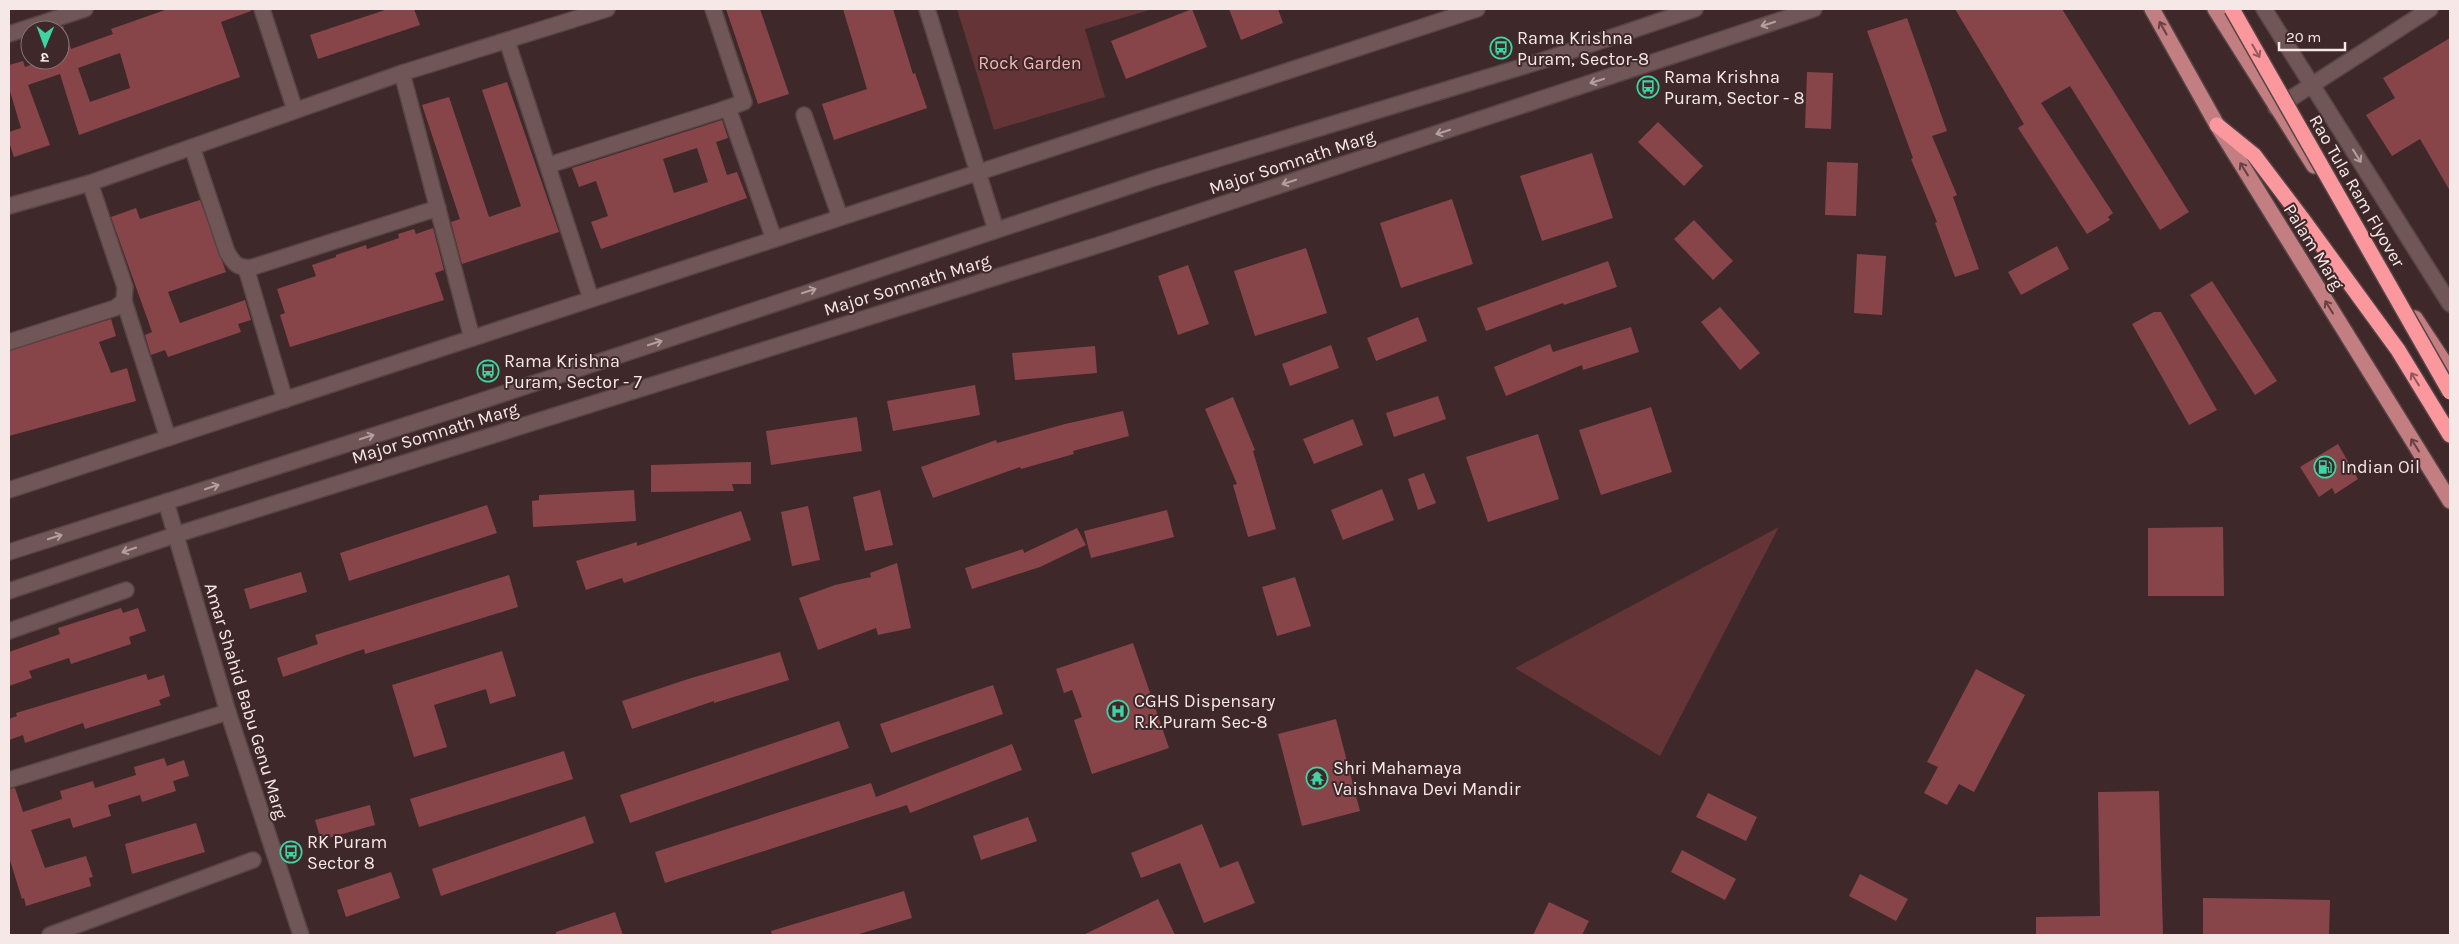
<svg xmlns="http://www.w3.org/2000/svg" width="2459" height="944" font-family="Karla,'Noto Sans Devanagari',sans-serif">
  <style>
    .green { fill: #653437 }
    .building { fill: #87454a; fill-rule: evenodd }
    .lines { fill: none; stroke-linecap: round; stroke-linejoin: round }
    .street-casing { stroke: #574445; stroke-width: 18 }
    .secondary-casing { stroke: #574445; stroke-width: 18 }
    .primary-casing { stroke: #574445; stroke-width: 18 }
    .highway-casing { stroke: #574445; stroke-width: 18 }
    .street { stroke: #705657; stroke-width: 15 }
    .secondary { stroke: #705657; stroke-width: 15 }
    .primary { stroke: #c37e82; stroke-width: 15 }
    .highway { stroke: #fa989e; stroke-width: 15 }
    .highway-bridge-casing { stroke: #574445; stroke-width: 18; stroke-linecap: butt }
    .highway-bridge { stroke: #fa989e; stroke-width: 15 }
    .oneway { stroke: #b49fa0 }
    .oneway2 { stroke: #664244 }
    .oneway3 { stroke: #935a5e }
    .labels { text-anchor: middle; stroke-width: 4; stroke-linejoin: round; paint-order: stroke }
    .poi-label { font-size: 18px; fill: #f7e8e8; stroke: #3e2829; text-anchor: start }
    .park-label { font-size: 18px; fill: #f4b6b8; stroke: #3e2829 }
    .street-label { font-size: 18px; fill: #f7e8e8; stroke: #3e2829 }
  </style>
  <rect width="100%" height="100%" fill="#3e2829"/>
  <g class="green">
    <polygon points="957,9 1153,9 1085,29 1105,97 994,130"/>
    <polygon points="1779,527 1660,756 1515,668"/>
  </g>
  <g class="building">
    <path d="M168,9H251V11L221,22L240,77L79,135L60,74L28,85L50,145L14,157L9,142V132L21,128L9,88V65L23,61L25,67L45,60H60V27L63,26L71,49L113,34L111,29ZM120,53L130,88L90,102L78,68Z"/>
    <polygon points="388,9 414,9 420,25 318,59 310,35"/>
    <polygon points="726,9 760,9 789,94 758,104"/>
    <polygon points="843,9 893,9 913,74 915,73 927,108 834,140 822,104 867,89"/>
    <polygon points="1192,9 1207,47 1126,79 1111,41"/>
    <polygon points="1229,9 1278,9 1283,23 1241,40"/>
    <polygon points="1955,9 2062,9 2189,212 2160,230 2070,86 2041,103 2113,213 2108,217 2110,220 2087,234 2018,128 2024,124"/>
    <polygon points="1907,18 1947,131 1932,136 1957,195 1953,197 1979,269 1955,277 1935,223 1937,222 1911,159 1913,158 1867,31"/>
    <polygon points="2450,38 2450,191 2420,139 2392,156 2366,115 2395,98 2383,78"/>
    <polygon points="1807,72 1833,73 1831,129 1805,128"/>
    <polygon points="507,82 559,232 462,264 451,222 460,219 422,105 449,97 489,217 521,206 482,90"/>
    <path d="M722,120L728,138L716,142L727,175L737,172L747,198L601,249L591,222L608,216L596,181L579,187L572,168ZM697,148L708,182L674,193L663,159Z"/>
    <polygon points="1658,122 1703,166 1684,186 1638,142"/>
    <polygon points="1592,153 1613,218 1542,241 1520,176"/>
    <polygon points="1827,162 1858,163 1856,216 1825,215"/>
    <polygon points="1452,199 1473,264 1401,288 1380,223"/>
    <polygon points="200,200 226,272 168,292 180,323 245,300 251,320 238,324 241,332 168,357 165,350 151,355 145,335 152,332 111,217 136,208 140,219"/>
    <polygon points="1694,220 1733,261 1713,280 1674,239"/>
    <polygon points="433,228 444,270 435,273 444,300 290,347 280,315 285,313 277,289 316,276 312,265 336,257 336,255 366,245 367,249 399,238 398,234 414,229 416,234"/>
    <polygon points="2057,246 2069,269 2021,295 2008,272"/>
    <polygon points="1306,248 1327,313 1255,336 1234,271"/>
    <polygon points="1857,254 1886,256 1882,315 1854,313"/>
    <polygon points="1608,261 1617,287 1564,305 1563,303 1486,331 1477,308"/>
    <polygon points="1188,265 1209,324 1178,335 1158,276"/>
    <polygon points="2212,281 2277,381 2255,395 2190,295"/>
    <polygon points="1720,307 1760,353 1740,370 1701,322"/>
    <polygon points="2154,312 2161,312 2217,410 2189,425 2132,324"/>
    <polygon points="1418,317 1427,341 1376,361 1367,338"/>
    <polygon points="111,319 116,336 99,342 111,373 127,368 136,401 9,436 9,351"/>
    <polygon points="1631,327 1639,352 1583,370 1582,365 1506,396 1494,367 1550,344 1553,352"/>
    <polygon points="1331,345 1339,368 1290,386 1282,364"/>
    <polygon points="1095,346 1097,373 1015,380 1012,353"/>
    <polygon points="975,385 980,415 893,431 887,401"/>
    <polygon points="1438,396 1446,419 1394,437 1386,413"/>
    <polygon points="1233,397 1255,450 1253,451 1276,529 1248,537 1233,485 1237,484 1205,409"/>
    <polygon points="1651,407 1672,472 1601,495 1579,430"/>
    <polygon points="1123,411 1129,436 1073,451 1074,454 1021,469 1020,467 933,498 921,467 996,440 997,443 1065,424"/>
    <polygon points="857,417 862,451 771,465 766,431"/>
    <polygon points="1353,419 1363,445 1314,464 1303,439"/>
    <polygon points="1538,434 1559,499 1488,522 1466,457"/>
    <polygon points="2338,444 2358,479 2335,494 2332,488 2319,497 2300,467"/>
    <polygon points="751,462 751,484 732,484 734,491 651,492 651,465"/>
    <polygon points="1424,473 1436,503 1418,510 1408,479"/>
    <polygon points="1382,489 1394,520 1343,540 1331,510"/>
    <polygon points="634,490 636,521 533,527 532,501 539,500 539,495"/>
    <polygon points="880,490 893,545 865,551 853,497"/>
    <polygon points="487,505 497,533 349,581 340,553"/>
    <polygon points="808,506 820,560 792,566 781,512"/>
    <polygon points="1167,510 1174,537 1091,558 1084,531"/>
    <polygon points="741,511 751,540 624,583 622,578 586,590 576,561 637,542 637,546"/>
    <polygon points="2223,527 2224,596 2148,596 2148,528"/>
    <polygon points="1077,528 1086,545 1040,567 972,589 965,568 1023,549 1024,553"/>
    <polygon points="897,563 911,628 878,635 876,628 818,650 799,598 835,585 871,577 870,573"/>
    <polygon points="301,572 307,592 250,609 244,589"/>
    <polygon points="509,575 518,607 365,654 364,649 283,677 277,658 318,644 315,635"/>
    <polygon points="1295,577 1311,626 1277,636 1262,587"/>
    <polygon points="121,608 123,613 138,608 146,631 129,637 131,644 71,664 69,658 29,671 32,678 9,686 9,652 60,634 58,628"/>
    <polygon points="1133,643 1169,748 1092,774 1074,720 1082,717 1072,690 1064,693 1056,669"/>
    <polygon points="502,651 516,696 490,704 486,689 434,705 447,747 414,757 392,685"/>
    <polygon points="780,652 789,680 714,703 714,701 632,729 622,701 688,679"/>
    <polygon points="1976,669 2025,695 1974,792 1959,784 1947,805 1924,793 1938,767 1927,762"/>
    <polygon points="146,674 148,680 164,675 170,696 159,700 161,705 85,729 83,723 25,743 23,735 9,740 9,719 17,716 16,713"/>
    <polygon points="993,685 1003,714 891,753 880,724"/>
    <polygon points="1336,719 1360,811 1302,826 1278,734"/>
    <polygon points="839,721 849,748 630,823 620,795"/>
    <polygon points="1012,744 1022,770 910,813 907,805 665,883 655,852 871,783 876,797"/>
    <polygon points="564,751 573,779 419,827 410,799"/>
    <polygon points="164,758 167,766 184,760 189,776 173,781 176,791 142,802 140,795 108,805 111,816 73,828 70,818 31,830 45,868 86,856 93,877 89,878 91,886 26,906 24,898 22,899 9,857 9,789 15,788 23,812 62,799 60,791 93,781 95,788 136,775 134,767"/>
    <polygon points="2159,791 2163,934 2036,935 2036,917 2100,916 2098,792"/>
    <polygon points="1708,793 1757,817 1746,841 1696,817"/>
    <polygon points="370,805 375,825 321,840 315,820"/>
    <polygon points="585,816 594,843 441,896 432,869"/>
    <polygon points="1028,817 1037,841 981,860 973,836"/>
    <polygon points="196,823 205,852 132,874 125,844"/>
    <polygon points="1202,824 1220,868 1238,861 1255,903 1204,923 1180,863 1141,878 1131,853"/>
    <polygon points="1682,850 1736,879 1725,900 1671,872"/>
    <polygon points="391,872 400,898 346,917 337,890"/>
    <polygon points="1860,874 1908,899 1896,921 1849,896"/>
    <polygon points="904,891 912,918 856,935 772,935 771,931"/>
    <polygon points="2203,898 2330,900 2329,935 2203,935"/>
    <polygon points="1158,899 1175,935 1083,935"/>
    <polygon points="1549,902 1589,921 1582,935 1533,935"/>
    <polygon points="615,912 623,935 556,935 556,932"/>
  </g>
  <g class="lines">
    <g class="street-casing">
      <g id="street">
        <polyline points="262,9 295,110"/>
        <polyline points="713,9 744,102 722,110"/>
        <polyline points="927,9 996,230"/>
        <polyline points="2264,9 2450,304"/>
        <polyline points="9,34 85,9"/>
        <polyline points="507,41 591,299"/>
        <polyline points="402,73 472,338"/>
        <polyline points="804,115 840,217"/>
        <path d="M192,147L227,252C234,264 238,269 253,267L438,208"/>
        <polyline points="549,165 728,108 774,239"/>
        <polyline points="9,206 90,183 402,73 607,9"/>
        <polyline points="246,268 285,400"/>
        <polyline points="124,301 168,438"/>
        <polyline points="9,342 115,308 124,301 125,287 90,183"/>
        <polyline points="9,490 1477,9"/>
        <polyline points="9,631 126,590"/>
        <polyline points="9,780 228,712"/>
        <polyline points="50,935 253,860"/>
      </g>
    </g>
    <g class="secondary-casing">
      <g id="secondary">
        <polyline points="2276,108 2430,9"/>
        <polyline points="166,502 228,712 301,935"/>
        <polyline points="9,552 463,407 1151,179 1541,61 1695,9"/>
        <polyline points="9,591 175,535 1108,242 1814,9"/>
      </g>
    </g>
    <g class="primary-casing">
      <g id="primary">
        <polyline points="2152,9 2217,125 2450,501"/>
        <polyline points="2215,9 2314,166"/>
        <polyline points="2415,318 2450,371"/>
      </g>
    </g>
    <g class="highway-casing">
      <polyline id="highway" points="2217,125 2254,155 2304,221 2398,350 2450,435"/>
    </g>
    <use href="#street" class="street"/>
    <use href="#secondary" class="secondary"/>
    <use href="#primary" class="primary"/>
    <use href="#highway" class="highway"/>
    <g class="highway-bridge-casing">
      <polyline id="highway-bridge" points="2232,9 2450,392"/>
    </g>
    <use href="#highway-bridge" class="highway-bridge"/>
  </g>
  <defs><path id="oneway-shaft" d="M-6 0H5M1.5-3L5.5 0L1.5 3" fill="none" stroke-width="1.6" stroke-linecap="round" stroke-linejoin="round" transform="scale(1.25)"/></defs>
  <g class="oneway">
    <use href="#oneway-shaft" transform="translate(1768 24) rotate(162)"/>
    <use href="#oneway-shaft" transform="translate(1597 81) rotate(162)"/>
    <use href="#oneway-shaft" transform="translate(1443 132) rotate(162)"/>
    <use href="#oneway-shaft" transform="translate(2357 156) rotate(58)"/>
    <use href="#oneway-shaft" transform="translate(1289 182) rotate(162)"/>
    <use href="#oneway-shaft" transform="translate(809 291) rotate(-18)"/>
    <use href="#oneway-shaft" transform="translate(655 343) rotate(-18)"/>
    <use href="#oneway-shaft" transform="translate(367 437) rotate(-18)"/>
    <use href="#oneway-shaft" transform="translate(212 487) rotate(-18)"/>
    <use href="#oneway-shaft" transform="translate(55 537) rotate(-18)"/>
    <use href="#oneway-shaft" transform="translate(129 550) rotate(161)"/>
  </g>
  <g class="oneway2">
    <use href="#oneway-shaft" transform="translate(2163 28) rotate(-119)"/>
    <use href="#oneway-shaft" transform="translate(2244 169) rotate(-122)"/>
    <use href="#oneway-shaft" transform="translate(2329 307) rotate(-122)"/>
    <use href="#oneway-shaft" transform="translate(2415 445) rotate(-122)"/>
  </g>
  <g class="oneway3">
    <use href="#oneway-shaft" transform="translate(2256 51) rotate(60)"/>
    <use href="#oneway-shaft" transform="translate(2415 379) rotate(-122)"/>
  </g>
  <defs>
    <g id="bus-ring" transform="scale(1.125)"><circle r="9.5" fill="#3e2829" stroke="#3ed4a3" stroke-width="1.5"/><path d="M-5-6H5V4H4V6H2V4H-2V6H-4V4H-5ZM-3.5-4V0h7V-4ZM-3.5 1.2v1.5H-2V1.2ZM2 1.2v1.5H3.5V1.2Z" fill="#3ed4a3"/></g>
    <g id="fuel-ring" transform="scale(1.125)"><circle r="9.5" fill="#3e2829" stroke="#3ed4a3" stroke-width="1.5"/><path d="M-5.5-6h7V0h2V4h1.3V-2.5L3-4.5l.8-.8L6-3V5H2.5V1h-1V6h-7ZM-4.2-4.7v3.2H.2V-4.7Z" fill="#3ed4a3"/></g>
    <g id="hospital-ring" transform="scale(1.125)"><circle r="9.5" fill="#3e2829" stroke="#3ed4a3" stroke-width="1.5"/><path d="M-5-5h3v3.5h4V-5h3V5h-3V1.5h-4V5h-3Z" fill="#3ed4a3"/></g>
    <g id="temple-ring" transform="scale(1.125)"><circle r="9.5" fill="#3e2829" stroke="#3ed4a3" stroke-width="1.5"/><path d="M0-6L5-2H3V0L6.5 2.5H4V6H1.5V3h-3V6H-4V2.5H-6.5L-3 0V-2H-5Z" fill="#3ed4a3"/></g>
  </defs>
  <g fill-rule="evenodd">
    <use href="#bus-ring" x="1501" y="48"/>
    <use href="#bus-ring" x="1648" y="87"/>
    <use href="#bus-ring" x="488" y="371"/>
    <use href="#fuel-ring" x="2325" y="467"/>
    <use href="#hospital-ring" x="1118" y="711"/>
    <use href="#temple-ring" x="1317" y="778"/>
    <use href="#bus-ring" x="291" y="852"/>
  </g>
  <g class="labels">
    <g class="poi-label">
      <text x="1517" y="44">Rama Krishna<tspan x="1517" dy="21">Puram, Sector-8</tspan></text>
      <text x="1664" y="83">Rama Krishna<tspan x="1664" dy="21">Puram, Sector - 8</tspan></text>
      <text x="504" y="367">Rama Krishna<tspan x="504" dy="21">Puram, Sector - 7</tspan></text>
      <text x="2341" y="473">Indian Oil</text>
      <text x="1134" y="707">CGHS Dispensary<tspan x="1134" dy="21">R.K.Puram Sec-8</tspan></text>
      <text x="1333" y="774">Shri Mahamaya<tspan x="1333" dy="21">Vaishnava Devi Mandir</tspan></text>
      <text x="307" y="848">RK Puram<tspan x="307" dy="21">Sector 8</tspan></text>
    </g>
    <g class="park-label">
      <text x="1030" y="69">Rock Garden</text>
    </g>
    <g class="street-label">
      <text transform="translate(1292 162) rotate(-18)" y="6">Major Somnath Marg</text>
      <text transform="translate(2357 191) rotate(60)" y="6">Rao Tula Ram Flyover</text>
      <text transform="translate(2314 247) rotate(58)" y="6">Palam Marg</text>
      <text transform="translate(907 285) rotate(-17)" y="6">Major Somnath Marg</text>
      <text transform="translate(435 433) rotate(-17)" y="6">Major Somnath Marg</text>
      <text transform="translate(246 701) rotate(73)" y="6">Amar Shahid Babu Genu Marg</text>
    </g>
  </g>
  <rect width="2459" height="944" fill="none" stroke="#f7e8e8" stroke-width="20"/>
  <g transform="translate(45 45) rotate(181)"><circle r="24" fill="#3e2829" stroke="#887575"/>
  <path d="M0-4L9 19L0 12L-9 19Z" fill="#3ed4a3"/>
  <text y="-8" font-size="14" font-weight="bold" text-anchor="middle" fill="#f7e8e8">उ</text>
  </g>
  <path d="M2279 42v8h66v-8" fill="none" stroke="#f7e8e8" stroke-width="2.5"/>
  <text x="2286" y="42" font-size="15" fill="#f7e8e8" stroke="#3e2829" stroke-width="4" paint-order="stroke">20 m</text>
</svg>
